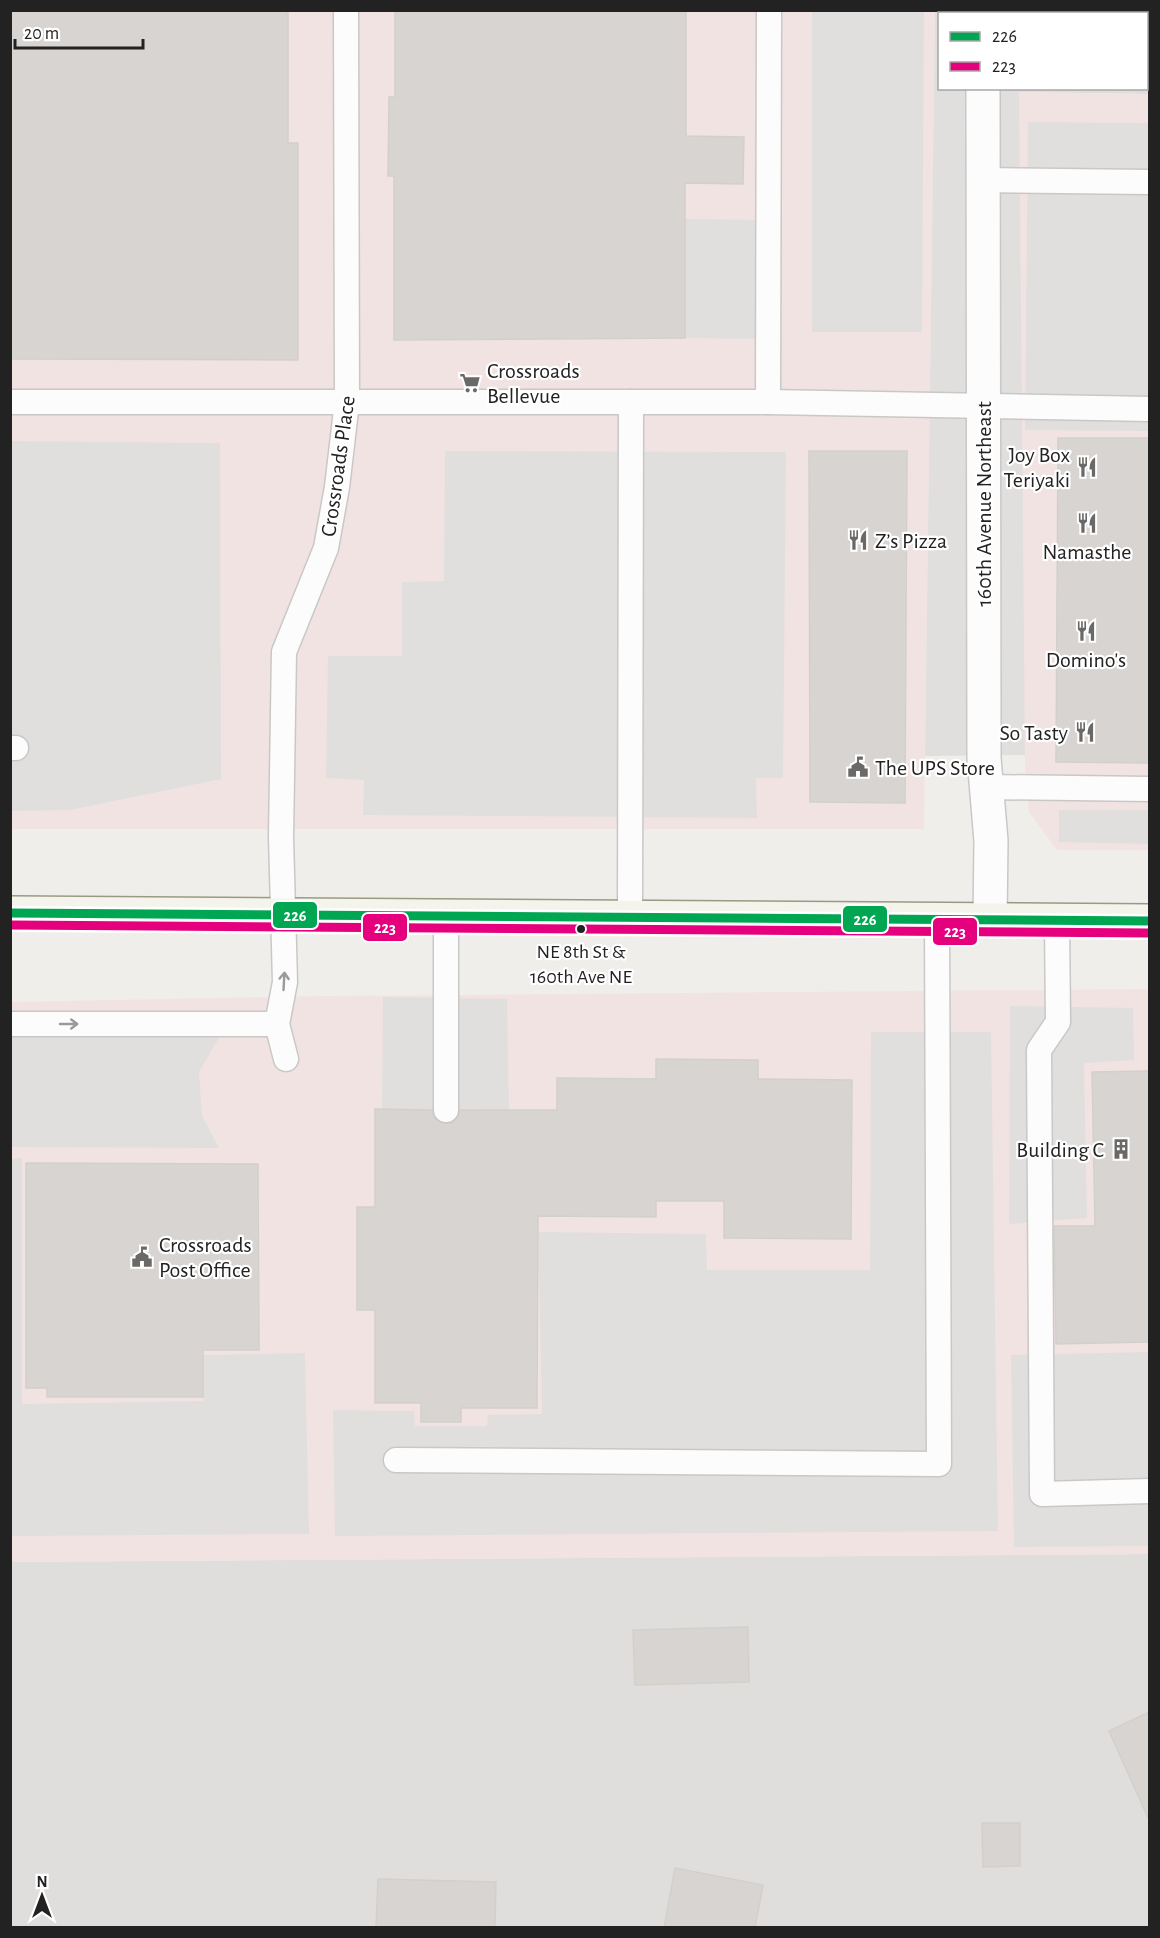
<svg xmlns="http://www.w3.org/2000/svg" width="1160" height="1938" font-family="'Alegreya Sans',sans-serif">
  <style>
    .residential { fill: #dfdedc }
    .commercial { fill: #f1e3e1 }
    .parking { fill: #e0dfde }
    .building { fill: #d7d4d2; stroke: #d3d0cc; stroke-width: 1.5 }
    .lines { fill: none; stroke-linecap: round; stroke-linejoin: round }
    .service-casing { stroke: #c9c8c7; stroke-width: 27 }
    .minor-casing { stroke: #c9c8c7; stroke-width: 36 }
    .secondary-casing { stroke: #999a82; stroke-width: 36 }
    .service { stroke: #fdfcfc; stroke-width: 24 }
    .minor { stroke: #fdfcfc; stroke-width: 33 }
    .secondary { stroke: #f4f4ed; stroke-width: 33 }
    .bus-1-casing { stroke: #fff; stroke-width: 14 }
    .bus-2-casing { stroke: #fff; stroke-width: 14 }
    .bus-1 { stroke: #00a651; stroke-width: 9 }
    .bus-2 { stroke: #e5007d; stroke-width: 9 }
    .oneway { stroke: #9a9a9a }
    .bus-dot { fill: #222; stroke: #fff; stroke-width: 2 }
    .labels { text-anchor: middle; stroke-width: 4.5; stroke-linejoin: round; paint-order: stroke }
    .bus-label { font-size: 20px; fill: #222; stroke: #fff }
    .poi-label { font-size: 22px; fill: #222; stroke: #fff; text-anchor: start }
    .street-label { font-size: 22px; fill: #222; stroke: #fff }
    .line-badge { stroke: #fff; stroke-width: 2 }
    .badge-label { font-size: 16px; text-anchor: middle; font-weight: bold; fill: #fff }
  </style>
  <rect width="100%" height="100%" fill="#f0eeeb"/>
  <g class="residential">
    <polygon points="983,11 1149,11 1149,94 1013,92 983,88 1146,88 1146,14 983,14"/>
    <polygon points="1149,1554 1149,1927 11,1927 10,1562"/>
  </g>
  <g class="commercial">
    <polygon points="10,11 935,11 924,829 11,829"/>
    <polygon points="1013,92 1149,94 1149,850 1057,850 1029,812 1025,766"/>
    <polygon points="1149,989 1149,1554 11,1562 10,1002 326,996"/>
  </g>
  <g class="parking">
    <polygon points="812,11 924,11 922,332 812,332"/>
    <polygon points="935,11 1018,11 1018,14 940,14 940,88 1019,89 1025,755 925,756"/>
    <polygon points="1028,122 1149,123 1149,431 1025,430"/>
    <polygon points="685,219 768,220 767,339 685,338"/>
    <polygon points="10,441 220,443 221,779 70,810 11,811"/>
    <polygon points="445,451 786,452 783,778 756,778 757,818 363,815 364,780 326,778 328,656 402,656 402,582 444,581"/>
    <polygon points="1059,810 1149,810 1149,844 1059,842"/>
    <polygon points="383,997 507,999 509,1110 382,1109"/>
    <polygon points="1010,1006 1133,1008 1134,1060 1084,1063 1087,1218 1009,1224"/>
    <polygon points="871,1032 991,1032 998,1531 335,1536 333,1410 414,1411 415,1426 487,1426 488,1415 542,1414 538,1232 706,1234 707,1270 870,1270"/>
    <polygon points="11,1036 220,1036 199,1072 202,1116 219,1148 11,1147"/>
    <polygon points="22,1158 22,1404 203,1401 203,1355 305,1353 309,1534 11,1536 10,1159"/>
    <polygon points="1149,1352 1149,1546 1014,1547 1011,1355"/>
  </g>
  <g class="building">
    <polygon points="10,10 288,10 288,143 298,143 298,360 10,359"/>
    <polygon points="395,10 686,11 686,136 744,137 743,184 685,183 685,338 394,340 394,176 388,176 389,97 395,97"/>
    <polygon points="1058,438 1149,438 1149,763 1056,762"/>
    <polygon points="809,451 907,451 905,803 810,802"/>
    <polygon points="656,1059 758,1060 758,1079 852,1080 851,1239 724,1238 724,1201 656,1201 656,1217 538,1216 537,1408 461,1408 461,1422 421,1422 421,1403 375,1403 375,1310 357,1310 357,1207 375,1207 375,1109 432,1110 434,1118 445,1124 454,1122 460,1110 557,1110 557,1078 656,1079"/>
    <polygon points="1149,1071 1149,1342 1056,1344 1054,1226 1095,1226 1092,1072"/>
    <polygon points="26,1163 258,1164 259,1350 203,1350 203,1397 47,1397 47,1388 26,1388"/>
    <polygon points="748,1627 749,1682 635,1685 633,1630"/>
    <polygon points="1149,1712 1149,1820 1109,1731"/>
    <polygon points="982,1823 1020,1823 1020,1866 983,1867"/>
    <polygon points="675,1868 763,1885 755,1928 664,1928"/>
    <polygon points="378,1879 496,1882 495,1928 376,1928"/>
  </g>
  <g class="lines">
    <g class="service-casing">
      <g id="service">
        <polyline points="1119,10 1122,14"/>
        <polyline points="1146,29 1150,30"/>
        <polyline points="983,180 1150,182"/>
        <polyline points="10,402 768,402 1150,409"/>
        <polyline points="768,402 769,10"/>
        <polyline points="10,748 16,748"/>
        <polyline points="987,787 1150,789"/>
        <polyline points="630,916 631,402"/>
        <polyline points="1057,920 1058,1022 1039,1050 1042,1494 1150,1491"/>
        <polyline points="10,1024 277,1024"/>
        <polyline points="286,1059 277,1024 285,982 281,837 284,652 326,548 337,487 347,402 346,10"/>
        <polyline points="446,1110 446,915"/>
        <polyline points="396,1460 939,1464 937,919"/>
      </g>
    </g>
    <g class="minor-casing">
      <g id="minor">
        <polyline points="983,10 983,14"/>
        <polyline points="983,88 984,758 991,841 990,920"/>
      </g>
    </g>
    <g class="secondary-casing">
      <polyline id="secondary" points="10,913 1150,921"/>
    </g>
    <use href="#service" class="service"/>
    <use href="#minor" class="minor"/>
    <use href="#secondary" class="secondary"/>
    <g class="bus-1-casing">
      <polyline id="bus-1" points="10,913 1150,921"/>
    </g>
    <g class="bus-2-casing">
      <polyline id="bus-2" points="10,925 1150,933"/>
    </g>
    <use href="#bus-1" class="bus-1"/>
    <use href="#bus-2" class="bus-2"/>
  </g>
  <defs><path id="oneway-shaft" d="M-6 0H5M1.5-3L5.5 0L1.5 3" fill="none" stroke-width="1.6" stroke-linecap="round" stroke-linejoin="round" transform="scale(1.5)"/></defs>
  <g class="oneway">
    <use href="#oneway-shaft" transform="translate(284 981) rotate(-87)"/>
    <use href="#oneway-shaft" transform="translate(69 1024)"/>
  </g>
  <defs>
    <g id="supermarket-bare" transform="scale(1.62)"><path d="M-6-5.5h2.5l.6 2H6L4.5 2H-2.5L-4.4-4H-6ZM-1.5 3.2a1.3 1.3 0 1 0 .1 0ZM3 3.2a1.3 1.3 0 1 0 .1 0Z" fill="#6a6968" stroke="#fff" stroke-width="2.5" paint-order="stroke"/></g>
    <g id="restaurant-bare" transform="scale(1.62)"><path d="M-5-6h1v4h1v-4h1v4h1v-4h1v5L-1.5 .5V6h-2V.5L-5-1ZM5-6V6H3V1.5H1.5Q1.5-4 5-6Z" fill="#6a6968" stroke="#fff" stroke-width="2.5" paint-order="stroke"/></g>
    <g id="civic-bare" transform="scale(1.62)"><path d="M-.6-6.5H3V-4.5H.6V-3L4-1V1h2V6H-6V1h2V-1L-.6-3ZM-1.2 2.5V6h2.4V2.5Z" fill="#6a6968" stroke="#fff" stroke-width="2.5" paint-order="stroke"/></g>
    <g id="building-bare" transform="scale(1.62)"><path d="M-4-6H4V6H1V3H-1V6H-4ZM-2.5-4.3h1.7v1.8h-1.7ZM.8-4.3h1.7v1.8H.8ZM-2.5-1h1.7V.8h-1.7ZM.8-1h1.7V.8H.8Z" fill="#6a6968" stroke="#fff" stroke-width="2.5" paint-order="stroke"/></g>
  </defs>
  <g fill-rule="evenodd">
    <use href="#supermarket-bare" x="470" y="383"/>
    <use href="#restaurant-bare" x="1087" y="467"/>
    <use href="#restaurant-bare" x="1087" y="523"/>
    <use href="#restaurant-bare" x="858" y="540"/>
    <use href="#restaurant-bare" x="1086" y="631"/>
    <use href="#restaurant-bare" x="1085" y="732"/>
    <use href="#civic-bare" x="858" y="767"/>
    <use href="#building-bare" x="1121" y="1149"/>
    <use href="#civic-bare" x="142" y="1257"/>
  </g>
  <circle class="bus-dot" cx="581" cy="929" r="5"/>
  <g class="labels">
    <g class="bus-label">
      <text x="581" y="958">NE 8th St &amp;<tspan x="581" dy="25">160th Ave NE</tspan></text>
    </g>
    <g class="poi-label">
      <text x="487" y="378">Crossroads<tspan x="487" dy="25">Bellevue</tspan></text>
      <text x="1070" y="462" text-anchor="end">Joy Box<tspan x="1070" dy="25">Teriyaki</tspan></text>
      <text x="875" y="548">Z’s Pizza</text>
      <text x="1087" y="559" text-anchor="middle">Namasthe</text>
      <text x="1086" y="667" text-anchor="middle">Domino's</text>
      <text x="1068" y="740" text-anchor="end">So Tasty</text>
      <text x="875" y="775">The UPS Store</text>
      <text x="1104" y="1157" text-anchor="end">Building C</text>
      <text x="159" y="1252">Crossroads<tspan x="159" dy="25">Post Office</tspan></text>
    </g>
    <g class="street-label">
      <text transform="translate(337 466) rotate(-82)" y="8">Crossroads Place</text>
      <text transform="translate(983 504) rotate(-90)" y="8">160th Avenue Northeast</text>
    </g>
  </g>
  <g class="line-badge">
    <rect x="272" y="901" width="46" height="28" rx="6" fill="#00a651"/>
    <rect x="842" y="905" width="46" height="28" rx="6" fill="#00a651"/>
    <rect x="362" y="913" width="46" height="29" rx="6" fill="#e5007d"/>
    <rect x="932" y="917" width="46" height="29" rx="6" fill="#e5007d"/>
  </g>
  <g class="badge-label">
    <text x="295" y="921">226</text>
    <text x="865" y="925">226</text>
    <text x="385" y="933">223</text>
    <text x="955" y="937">223</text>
  </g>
  <rect width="1160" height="1938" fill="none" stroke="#222222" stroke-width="24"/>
  <rect x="938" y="12" width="210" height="78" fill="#ffffff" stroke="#a7a7a7" stroke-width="1.5"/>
  <rect x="950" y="32" width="30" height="9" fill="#00a651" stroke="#a7a7a7" stroke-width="1.5"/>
  <text x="992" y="42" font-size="18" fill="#222222">226</text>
  <rect x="950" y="62" width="30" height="9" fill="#e5007d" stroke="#a7a7a7" stroke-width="1.5"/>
  <text x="992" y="72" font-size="18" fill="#222222">223</text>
  <g transform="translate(42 1896)" stroke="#ffffff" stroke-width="4.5" paint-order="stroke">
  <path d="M0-4.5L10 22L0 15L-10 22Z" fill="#222222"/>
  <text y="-9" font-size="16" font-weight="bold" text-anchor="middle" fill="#222222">N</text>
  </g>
  <path d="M15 39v9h128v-9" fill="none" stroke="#222222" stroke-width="3"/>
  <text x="24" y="39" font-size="18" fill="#222222" stroke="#ffffff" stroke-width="4.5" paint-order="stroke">20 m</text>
</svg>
